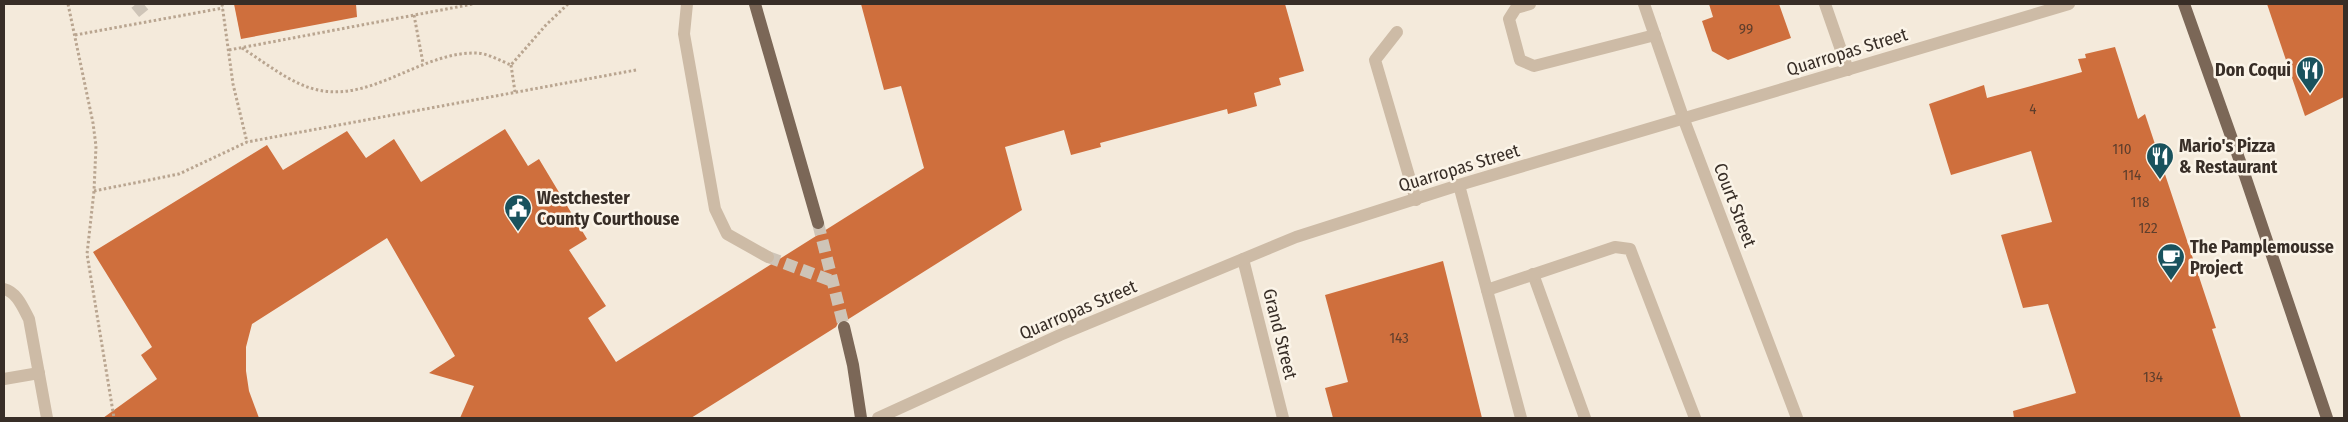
<svg xmlns="http://www.w3.org/2000/svg" width="2348" height="422" font-family="'Fira Sans Condensed',sans-serif">
  <style>
    .building { fill: #cf6f3d }
    .lines { fill: none; stroke-linecap: round; stroke-linejoin: round }
    .minor-tunnel { stroke: #cec4b7; stroke-width: 12; stroke-dasharray: 12 6; stroke-linecap: butt }
    .major-tunnel { stroke: #cec4b7; stroke-width: 12; stroke-dasharray: 12 6; stroke-linecap: butt }
    .path { stroke: #b9a590; stroke-width: 3; stroke-dasharray: 2.5 2.5; stroke-linecap: butt }
    .minor { stroke: #cdbba6; stroke-width: 12 }
    .major { stroke: #7b6757; stroke-width: 12 }
    .labels { text-anchor: middle; stroke-width: 5; stroke-linejoin: round; paint-order: stroke }
    .number-label { font-size: 15px; fill: #5e3e2c }
    .street-label { font-size: 18px; fill: #382e27; stroke: #fbf4e8 }
    .poi-label { font-size: 18px; font-weight: bold; fill: #382e27; stroke: #fbf4e8; text-anchor: start }
  </style>
  <rect width="100%" height="100%" fill="#f4eadb"/>
  <g class="building">
    <polygon points="234,4 356,4 357,17 241,39"/>
    <polygon points="861,4 1285,4 1304,71 1279,78 1281,85 1254,93 1257,106 1228,114 1227,109 1100,143 1101,147 1071,155 1064,130 1005,147 1022,210 847,320 839,321 836,327 691,418 460,418 474,386 429,373 455,356 387,238 252,324 246,347 246,371 249,391 259,418 103,418 157,379 141,355 152,347 93,252 267,145 283,170 347,131 366,158 394,139 421,182 505,129 528,166 539,159 587,239 569,250 606,306 588,318 616,362 924,168 901,86 884,90"/>
    <polygon points="1709,4 1779,4 1791,38 1728,60 1712,51 1702,21 1713,17"/>
    <polygon points="2267,4 2344,4 2344,97 2305,116"/>
    <polygon points="2115,47 2138,119 2145,114 2216,328 2212,329 2241,418 2014,418 2013,411 2076,393 2048,304 2023,308 2001,235 2052,222 2031,151 1951,175 1929,104 1984,85 1987,98 2082,72 2078,59 2086,58 2085,54"/>
    <polygon points="1443,261 1482,418 1333,418 1325,388 1348,382 1325,295"/>
  </g>
  <g class="lines">
    <g class="minor-tunnel">
      <polyline points="136,4 146,16"/>
      <polyline points="768,257 832,281"/>
    </g>
    <polyline class="major-tunnel" points="818,223 844,327"/>
    <g class="path">
      <polyline points="68,4 93,123 96,146 94,191 87,254 114,418"/>
      <polyline points="222,4 233,84 247,142"/>
      <polyline points="414,15 423,63"/>
      <polyline points="75,35 223,8"/>
      <path d="M242,48C261,60 280,75 300,84C363,113 415,52 476,53C487,53 501,61 511,65L546,25L568,4"/>
      <polyline points="229,50 473,4"/>
      <polyline points="511,65 515,92"/>
      <polyline points="94,191 179,174 247,142 636,70"/>
    </g>
    <g class="minor">
      <polyline points="687,4 684,34 715,209 727,234 768,257"/>
      <polyline points="1530,4 1516,8 1509,19 1520,60 1534,66 1655,35"/>
      <polyline points="1644,4 1684,120 1797,418"/>
      <polyline points="1825,4 1848,70"/>
      <polyline points="1397,32 1375,60 1416,200"/>
      <polyline points="1459,185 1521,418"/>
      <polyline points="1243,259 1283,418"/>
      <polyline points="1533,274 1585,418"/>
      <path d="M4,289C17,292 23,308 29,319L47,418"/>
      <polyline points="1487,290 1615,247 1630,249 1695,418"/>
      <polyline points="4,379 39,373"/>
      <polyline points="878,418 1060,335 1296,237 1459,185 2069,4"/>
    </g>
    <g class="major">
      <polyline points="755,4 818,223"/>
      <polyline points="2184,4 2242,167 2327,418"/>
      <polyline points="844,327 853,365 861,418"/>
    </g>
  </g>
  <defs>
    <g id="restaurant-pin" transform="scale(1.4375)"><path d="M0 17L-7.5 6A9.5 9.5 0 1 1 7.5 6Z" fill="#19525d" stroke="#fbf4e8"/><path d="M-5-6h1v4h1v-4h1v4h1v-4h1v5L-1.5 .5V6h-2V.5L-5-1ZM5-6V6H3V1.5H1.5Q1.5-4 5-6Z" fill="#fff"/></g>
    <g id="civic-pin" transform="scale(1.4375)"><path d="M0 17L-7.5 6A9.5 9.5 0 1 1 7.5 6Z" fill="#19525d" stroke="#fbf4e8"/><path d="M-.6-6.5H3V-4.5H.6V-3L4-1V1h2V6H-6V1h2V-1L-.6-3ZM-1.2 2.5V6h2.4V2.5Z" fill="#fff"/></g>
    <g id="cafe-pin" transform="scale(1.4375)"><path d="M0 17L-7.5 6A9.5 9.5 0 1 1 7.5 6Z" fill="#19525d" stroke="#fbf4e8"/><path d="M-5.5-4.5H6V0H3Q3 3.5 0 3.5H-2.5Q-5.5 3.5-5.5 0ZM3-3.2v2h1.7v-2ZM-6 4.5H4V6H-6Z" fill="#fff"/></g>
  </defs>
  <g fill-rule="evenodd">
    <use href="#restaurant-pin" x="2310" y="70"/>
    <use href="#restaurant-pin" x="2160" y="156"/>
    <use href="#civic-pin" x="518" y="208"/>
    <use href="#cafe-pin" x="2171" y="257"/>
  </g>
  <g class="labels">
    <g class="number-label">
      <text x="1746" y="34">99</text>
      <text x="2033" y="114">4</text>
      <text x="2122" y="154">110</text>
      <text x="2132" y="180">114</text>
      <text x="2140" y="207">118</text>
      <text x="2148" y="233">122</text>
      <text x="1399" y="343">143</text>
      <text x="2153" y="382">134</text>
    </g>
    <g class="street-label">
      <text transform="translate(1847 52) rotate(-17)" y="6">Quarropas Street</text>
      <text transform="translate(1459 168) rotate(-17)" y="6">Quarropas Street</text>
      <text transform="translate(1735 205) rotate(69)" y="6">Court Street</text>
      <text transform="translate(1078 310) rotate(-23)" y="6">Quarropas Street</text>
      <text transform="translate(1280 334) rotate(76)" y="6">Grand Street</text>
    </g>
    <g class="poi-label">
      <text x="2291" y="76" text-anchor="end">Don Coqui</text>
      <text x="2179" y="152">Mario's Pizza<tspan x="2179" dy="21">&amp; Restaurant</tspan></text>
      <text x="537" y="204">Westchester<tspan x="537" dy="21">County Courthouse</tspan></text>
      <text x="2190" y="253">The Pamplemousse<tspan x="2190" dy="21">Project</tspan></text>
    </g>
  </g>
  <rect width="2348" height="422" fill="none" stroke="#382e27" stroke-width="10"/>
</svg>
